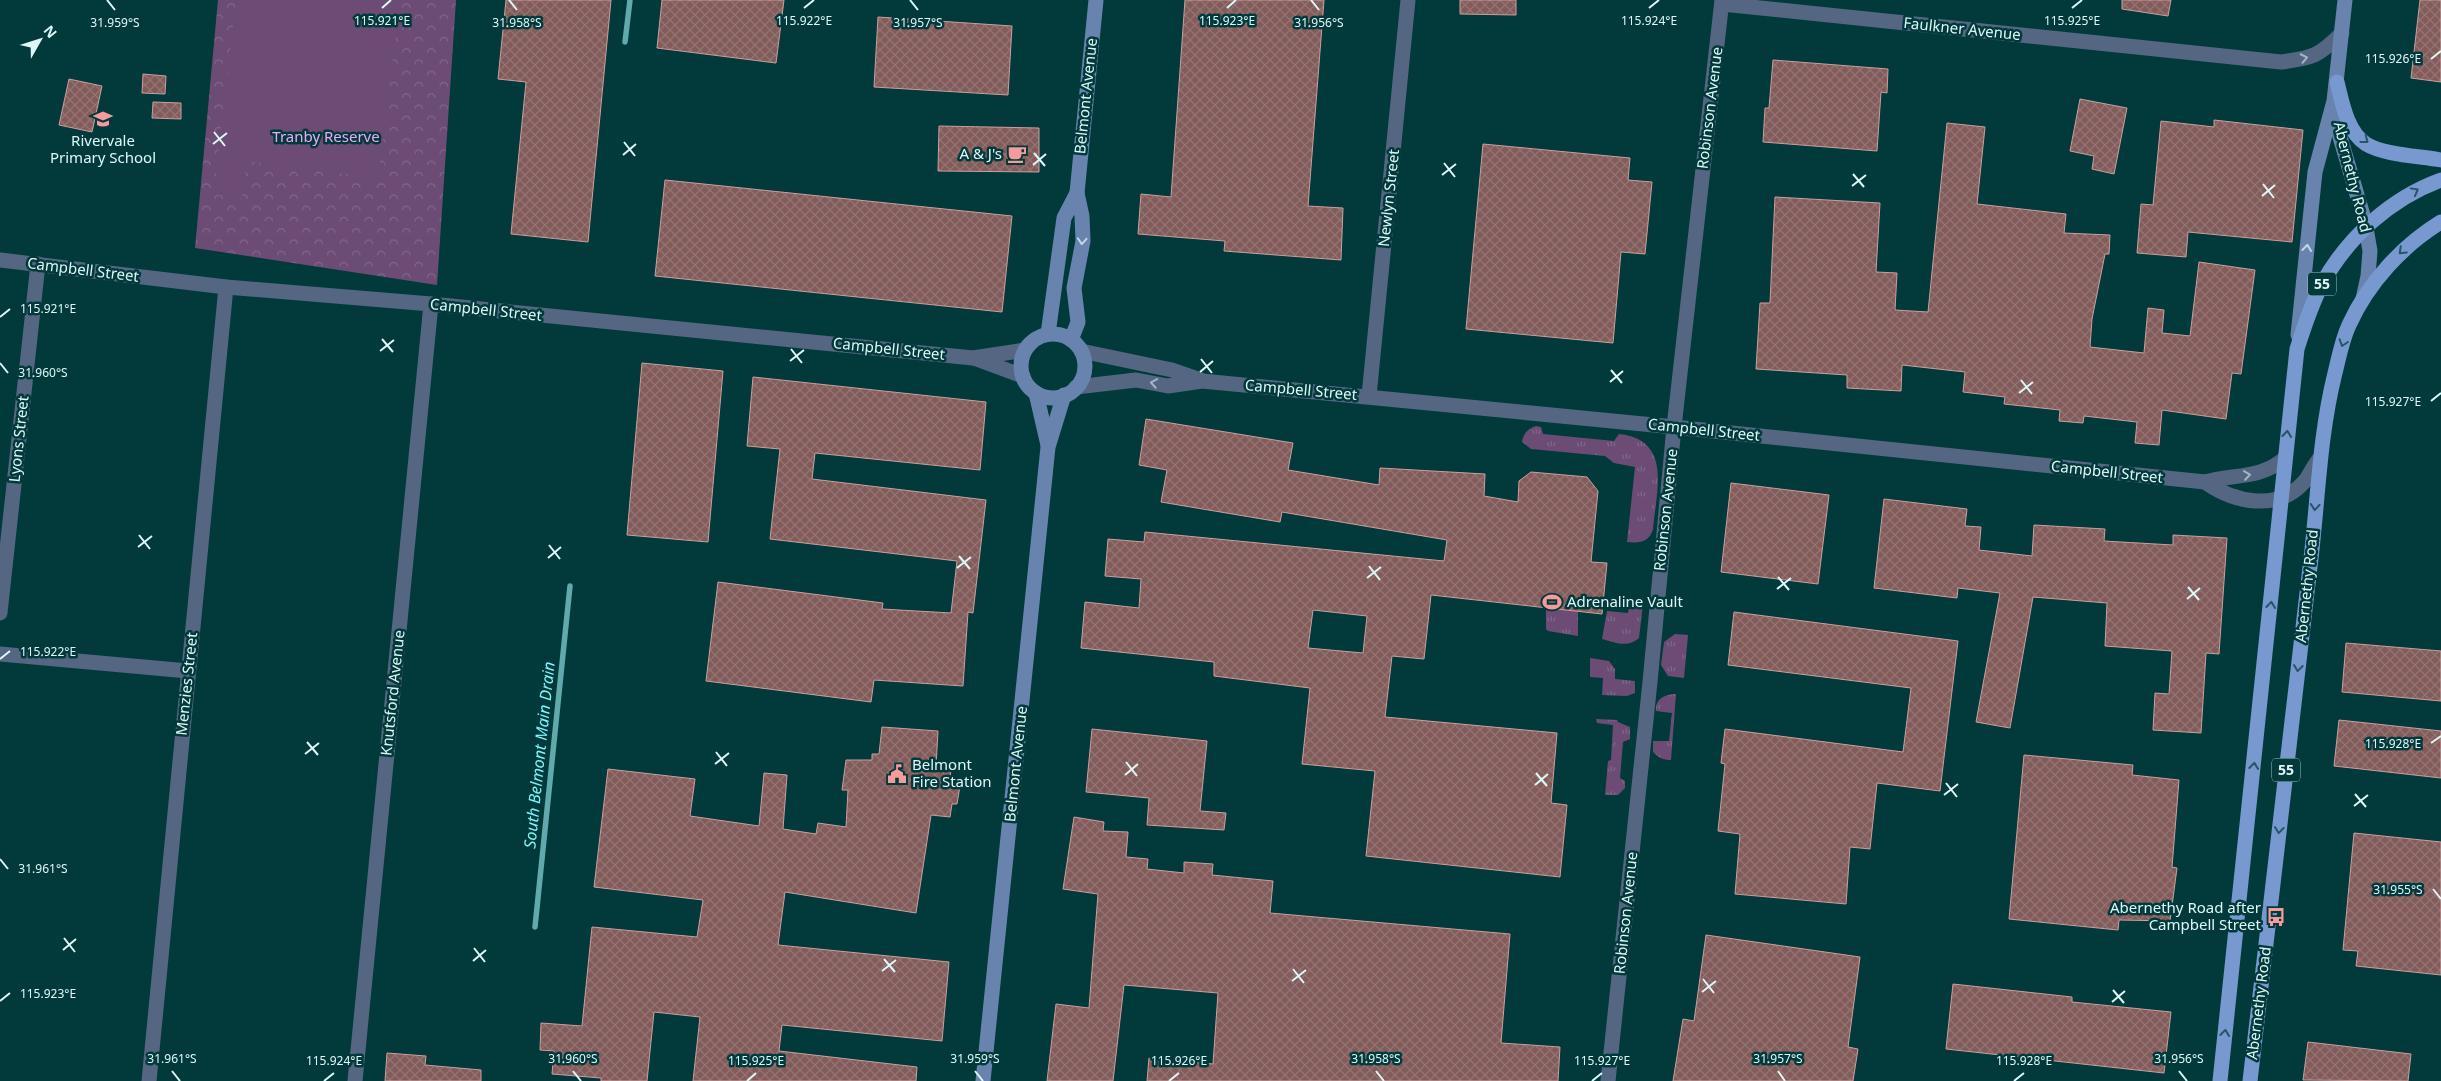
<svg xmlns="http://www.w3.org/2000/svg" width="2441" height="1081" font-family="'Noto Sans',sans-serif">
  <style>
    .grass { fill: url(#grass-tufts) }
    .park { fill: url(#park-crowns) }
    .garden { fill: #6c4c74 }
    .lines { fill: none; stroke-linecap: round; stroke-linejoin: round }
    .stream { stroke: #60aaad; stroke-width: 5.5 }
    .building { fill: url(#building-cross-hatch); stroke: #cb9f9e; fill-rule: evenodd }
    .street { stroke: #556682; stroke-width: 15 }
    .secondary { stroke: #6883ae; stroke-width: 15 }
    .primary { stroke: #7799d0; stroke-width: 15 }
    .oneway { stroke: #a0b6c3 }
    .oneway2 { stroke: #255668 }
    .oneway3 { stroke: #c0dae6 }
    .ticks { fill: none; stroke: #def7f8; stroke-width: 2 }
    .labels { text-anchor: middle; stroke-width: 5; stroke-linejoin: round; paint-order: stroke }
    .shield { fill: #023a3c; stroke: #9cbec0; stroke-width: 1 }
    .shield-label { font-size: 14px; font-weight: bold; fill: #def7f8 }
    .street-label { font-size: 15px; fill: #def7f8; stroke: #023a3c }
    .park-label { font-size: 15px; fill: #eda8fd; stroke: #023a3c }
    .poi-label { font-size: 15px; fill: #def7f8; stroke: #023a3c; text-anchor: end }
    .water-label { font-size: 16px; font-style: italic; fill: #7df7fd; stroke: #023a3c }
    .ticks-label { font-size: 12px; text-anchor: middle; fill: #def7f8; stroke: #023a3c; stroke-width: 5; stroke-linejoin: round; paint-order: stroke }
  </style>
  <defs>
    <pattern id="grass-tufts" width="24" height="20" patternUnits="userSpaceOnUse" patternTransform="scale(1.25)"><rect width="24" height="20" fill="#6c4c74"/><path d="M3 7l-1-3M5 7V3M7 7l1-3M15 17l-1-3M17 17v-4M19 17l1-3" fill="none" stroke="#816789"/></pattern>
    <pattern id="park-crowns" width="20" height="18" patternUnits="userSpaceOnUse" patternTransform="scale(1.25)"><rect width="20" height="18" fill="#6c4c74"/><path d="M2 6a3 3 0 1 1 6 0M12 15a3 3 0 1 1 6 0" fill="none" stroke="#816789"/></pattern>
    <pattern id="building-cross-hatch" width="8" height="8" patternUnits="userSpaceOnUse" patternTransform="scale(1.25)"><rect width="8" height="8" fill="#835b5b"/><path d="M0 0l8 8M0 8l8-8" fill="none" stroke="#947373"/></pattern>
  </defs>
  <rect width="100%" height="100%" fill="#023a3c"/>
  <g class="grass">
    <path d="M1536,426L1541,427L1543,434L1614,441L1619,434C1673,440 1656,491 1653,529C1649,543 1639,543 1627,542L1635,467L1614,463L1605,456L1531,449L1522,442C1523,434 1528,428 1536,426Z"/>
    <path d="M1630,599H1636L1643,604L1639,638C1627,648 1617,643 1602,639L1607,611L1628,613Z"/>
    <polygon points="1546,607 1578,611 1578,636 1548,631 1546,629"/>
    <polygon points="1675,634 1688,635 1684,678 1668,676 1661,665 1664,642"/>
    <polygon points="1590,658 1609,661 1615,669 1615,679 1635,681 1635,693 1627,696 1602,695 1603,678 1590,677"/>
    <path d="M1676,694L1671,760C1663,760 1659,758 1653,752V741H1669L1672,713L1656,711C1655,699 1665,694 1676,694Z"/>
    <polygon points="1596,719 1617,720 1618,722 1630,727 1630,739 1623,742 1620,778 1625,781 1625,788 1618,795 1605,795 1608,761 1611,760 1613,725 1597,723"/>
  </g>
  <polygon class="park" points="218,0 456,0 437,285 195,248"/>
  <polygon class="garden" points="236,0 400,0 378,178 247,161 242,198 214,194"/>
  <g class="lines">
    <g class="stream">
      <polyline points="625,42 630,0"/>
      <polyline points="535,927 570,586"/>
    </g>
  </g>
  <g class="building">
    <polygon points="506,0 611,0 588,242 511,234 526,82 498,79"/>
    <polygon points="662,0 784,0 776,63 657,48"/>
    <polygon points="1185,0 1324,0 1308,206 1343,208 1341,260 1224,251 1225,241 1138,234 1141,194 1171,197"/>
    <polygon points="1460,0 1516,0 1516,15 1460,14"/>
    <polygon points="2122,0 2171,0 2168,16 2122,9"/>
    <polygon points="2420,0 2441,0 2441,82 2411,78"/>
    <polygon points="878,17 1012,26 1008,95 874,87"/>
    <polygon points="1773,60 1888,69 1887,93 1881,92 1877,151 1763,142 1765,108 1769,108"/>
    <polygon points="143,74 166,76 165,94 142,93"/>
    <polygon points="69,79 102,86 92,132 59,125"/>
    <polygon points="2080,99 2127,108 2114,174 2092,169 2094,156 2070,151"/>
    <polygon points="153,102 181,103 181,119 152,118"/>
    <polygon points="2214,120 2303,130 2292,242 2188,232 2186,257 2137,253 2141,204 2153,205 2161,121 2214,127"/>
    <polygon points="1947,123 1985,127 1977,204 2066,214 2064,233 2110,235 2109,254 2105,254 2092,319 2090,347 2144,353 2148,308 2164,310 2162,333 2190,336 2199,262 2255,270 2241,374 2232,373 2226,419 2162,410 2159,445 2135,443 2137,422 2084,416 2083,423 2059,421 2060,410 2004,404 2005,397 1963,392 1965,372 1902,365 1901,391 1847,388 1847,375 1756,369 1760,303 1770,303 1775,197 1880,203 1876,272 1897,273 1895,310 1928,312"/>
    <polygon points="939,126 1039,128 1039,172 938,171"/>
    <polygon points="1483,144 1630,158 1628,180 1652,182 1645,254 1621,252 1613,343 1466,329"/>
    <polygon points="665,180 1012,216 1002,312 655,276"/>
    <polygon points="642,363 723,371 708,542 627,535"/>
    <polygon points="753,377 986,402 980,470 815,453 812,479 986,500 973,613 968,612 963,686 874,680 871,702 706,681 718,582 883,603 882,609 951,613 957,561 770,539 780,449 747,446"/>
    <path d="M1146,419L1293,443L1288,470L1379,485L1380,468L1485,474L1484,496L1518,502L1519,481L1531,472L1587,477L1598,491L1591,562L1607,563L1602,614L1431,595L1424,659L1392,656L1385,717L1557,733L1551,803L1567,805L1560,877L1366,856L1375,771L1302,764L1310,688L1214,676V662L1081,648L1085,602L1139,608L1141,579L1105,576L1108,539L1144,542L1145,532L1444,561L1447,540L1282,512L1280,522L1161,502L1167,470L1139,465ZM1313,610L1367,616L1363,653L1308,648Z"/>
    <polygon points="1731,483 1829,495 1818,584 1721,572"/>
    <polygon points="1884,499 1967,509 1965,526 1981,527 1979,550 2032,556 2034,525 2105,529 2104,541 2173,545 2173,535 2227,538 2219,654 2206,653 2201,733 2153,730 2155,693 2169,694 2172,651 2105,646 2107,603 2033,597 2010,728 1976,722 2000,593 1958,588 1957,598 1874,588"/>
    <polygon points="1734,612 1958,641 1940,791 1877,783 1870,849 1850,847 1846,904 1735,894 1740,834 1718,831 1725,764 1721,763 1725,729 1903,752 1911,688 1728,665"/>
    <polygon points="2346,643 2441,651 2441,701 2342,692"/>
    <polygon points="2339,720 2441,731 2441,778 2334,766"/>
    <polygon points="882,727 938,731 936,767 951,769 950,779 961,780 957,804 952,804 950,817 931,815 916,913 785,892 778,945 949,962 942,1041 782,1025 779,1051 917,1067 916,1081 693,1081 700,1017 654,1012 647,1081 601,1081 601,1078 552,1074 554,1051 540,1050 541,1023 582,1026 592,927 697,937 703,900 594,887 608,769 695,779 690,816 759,826 764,773 787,775 783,829 816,834 818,823 846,827 848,790 842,790 846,760 872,760 872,754 879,754"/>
    <polygon points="1092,729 1207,741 1200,811 1226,813 1224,830 1147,825 1149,798 1086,792"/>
    <polygon points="2024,755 2133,765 2132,775 2179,780 2172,867 2177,868 2170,921 2119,920 2118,930 2009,919"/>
    <polygon points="1074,817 1104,822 1103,831 1128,832 1126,857 1148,859 1147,869 1184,873 1184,862 1213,864 1212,875 1273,881 1270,913 1510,934 1501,1043 1560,1047 1558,1081 1147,1081 1149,1058 1213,1064 1218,993 1124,985 1113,1081 1047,1081 1056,1004 1089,1008 1098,894 1063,889"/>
    <polygon points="2354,833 2441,842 2441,975 2356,966 2358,951 2343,950"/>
    <polygon points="1706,935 1860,957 1848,1047 1858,1049 1853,1081 1673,1081 1683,1019 1694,1021"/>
    <polygon points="1953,984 2072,997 2072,1002 2171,1012 2164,1073 1946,1049"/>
    <polygon points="2308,1042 2411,1054 2408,1081 2303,1080"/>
    <polygon points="387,1053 426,1056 425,1065 481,1070 481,1081 385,1081"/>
  </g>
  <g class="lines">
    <g class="street">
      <path d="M1722,4L2281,62C2313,58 2319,56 2342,33"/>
      <polyline points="0,260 226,287 431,304 973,358 1025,350"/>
      <polyline points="1081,351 1172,370 1201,380"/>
      <polyline points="974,358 1023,376"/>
      <path d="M1076,387L1136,380L1168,386L1202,381L1674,427L2205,482C2233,474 2262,479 2285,458"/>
      <polyline points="1369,396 1408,0"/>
      <path d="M2205,482C2235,503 2278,512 2305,481C2310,474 2314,465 2320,458"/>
      <polyline points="0,613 38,264"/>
      <polyline points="0,654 188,671"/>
      <polyline points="149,1081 226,287"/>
      <polyline points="355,1081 431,304"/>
      <polyline points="1608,1081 1650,682 1674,427 1722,0"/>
    </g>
    <g class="secondary">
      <polyline points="2335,107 2340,137 2365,222 2370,251 2368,276 2363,299"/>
      <polyline points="1048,334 1064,218 1077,193"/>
      <circle cx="1053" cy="366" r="32"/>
      <polyline points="2298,335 2315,172 2334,101 2345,0"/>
      <polyline points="1071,340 1078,322 1074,288 1083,241 1082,216 1077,193 1096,0"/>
      <polyline points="1036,393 1048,445"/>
      <polyline points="983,1081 1048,447 1064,395"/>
    </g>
    <g class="primary">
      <path d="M2337,82C2342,102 2347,132 2366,144C2384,155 2420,156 2441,160"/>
      <path d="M2220,1081L2297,349C2304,327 2311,305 2322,284C2347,238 2391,198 2441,180"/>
      <path d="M2250,1081C2269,909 2290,738 2310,567C2318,502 2319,437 2335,373C2339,357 2342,340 2349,325C2368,283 2402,246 2441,222"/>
    </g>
  </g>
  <defs><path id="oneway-chevron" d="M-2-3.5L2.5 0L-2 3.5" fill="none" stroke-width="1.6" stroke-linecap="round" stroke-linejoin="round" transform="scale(1.25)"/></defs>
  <g class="oneway">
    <use href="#oneway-chevron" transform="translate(2304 58) rotate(-12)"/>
    <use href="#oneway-chevron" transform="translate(1154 383) rotate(-170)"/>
    <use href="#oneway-chevron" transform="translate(2247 475) rotate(-8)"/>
  </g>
  <g class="oneway2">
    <use href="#oneway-chevron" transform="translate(2365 140) rotate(37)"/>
    <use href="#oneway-chevron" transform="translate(2415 191) rotate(-29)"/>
    <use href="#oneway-chevron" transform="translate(2402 251) rotate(136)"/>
    <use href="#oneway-chevron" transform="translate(2343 343) rotate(108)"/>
    <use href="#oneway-chevron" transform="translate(2287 434) rotate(-84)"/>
    <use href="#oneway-chevron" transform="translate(2315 507) rotate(95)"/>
    <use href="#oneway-chevron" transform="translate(2271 605) rotate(-84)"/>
    <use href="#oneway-chevron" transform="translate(2298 668) rotate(97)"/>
    <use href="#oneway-chevron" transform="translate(2254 766) rotate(-84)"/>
    <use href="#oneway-chevron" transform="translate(2279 830) rotate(97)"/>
    <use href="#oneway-chevron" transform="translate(2225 1033) rotate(-84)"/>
  </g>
  <g class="oneway3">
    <use href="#oneway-chevron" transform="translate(1082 241) rotate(94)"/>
    <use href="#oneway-chevron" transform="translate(2307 248) rotate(-84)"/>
  </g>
  <path class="ticks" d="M107,0L115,10M509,0L517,10M910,0L918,10M1311,0L1319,10M382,8L391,0M804,8L814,0M1227,8L1236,0M1649,8L1659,0M2072,8L2082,0M2431,59L2441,51M214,132L225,146M624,142L635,156M213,144L227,133M1034,153L1045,166M623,155L636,144M1444,163L1455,177M1033,165L1046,154M1853,174L1864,187M1442,175L1456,164M2263,184L2274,198M1852,186L1866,175M2262,196L2275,185M0,317L10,309M382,339L393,352M791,349L802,363M380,351L394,340M1201,359L1212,373M790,361L804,350M0,363L8,373M1611,370L1622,383M1200,372L1213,361M2021,380L2032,394M1610,382L1623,371M2019,393L2033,382M2431,401L2441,393M139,535L150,549M549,545L560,559M138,547L152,536M959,556L970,569M548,558L561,547M1369,566L1380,580M957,568L971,557M1778,577L1789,590M1367,578L1381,567M2188,587L2199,600M1777,589L1791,578M2187,599L2200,588M0,659L10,651M307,742L318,755M2431,743L2441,736M716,752L727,766M305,754L319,743M1126,762L1137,776M715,764L729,753M1536,773L1547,786M1125,775L1138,764M1946,783L1957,797M1535,785L1548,774M2355,794L2366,807M1944,795L1958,784M2354,806L2368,795M0,859L8,869M2433,889L2441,899M64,938L75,952M474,948L485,962M63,950L76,939M884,959L895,972M473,961L486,950M1293,969L1304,983M882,971L896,960M1703,979L1714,993M1292,981L1306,970M2113,990L2124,1003M1702,992L1716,981M0,1001L10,993M2112,1002L2125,991M172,1071L180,1081M573,1071L581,1081M975,1071L983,1081M1376,1071L1384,1081M1778,1071L1785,1081M2179,1071L2187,1081M324,1081L334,1073M747,1081L756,1073M1169,1081L1179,1073M1592,1081L1602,1073M2014,1081L2024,1073"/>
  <defs>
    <g id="school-bare" transform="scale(1.5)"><path d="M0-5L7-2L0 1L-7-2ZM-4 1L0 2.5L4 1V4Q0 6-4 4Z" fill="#f59b9b" stroke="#023a3c" stroke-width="2.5" paint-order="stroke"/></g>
    <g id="cafe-bare" transform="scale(1.5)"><path d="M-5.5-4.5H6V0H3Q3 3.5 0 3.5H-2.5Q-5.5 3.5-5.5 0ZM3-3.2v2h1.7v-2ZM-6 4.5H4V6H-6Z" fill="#f59b9b" stroke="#023a3c" stroke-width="2.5" paint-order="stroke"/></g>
    <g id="stadium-bare" transform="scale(1.5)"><path d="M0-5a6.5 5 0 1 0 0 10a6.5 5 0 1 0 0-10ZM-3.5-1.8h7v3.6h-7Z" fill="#f59b9b" stroke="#023a3c" stroke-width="2.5" paint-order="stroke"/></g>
    <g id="civic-bare" transform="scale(1.5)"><path d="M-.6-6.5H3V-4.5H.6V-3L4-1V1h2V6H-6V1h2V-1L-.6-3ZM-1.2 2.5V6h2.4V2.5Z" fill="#f59b9b" stroke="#023a3c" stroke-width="2.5" paint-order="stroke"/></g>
    <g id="bus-bare" transform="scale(1.5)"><path d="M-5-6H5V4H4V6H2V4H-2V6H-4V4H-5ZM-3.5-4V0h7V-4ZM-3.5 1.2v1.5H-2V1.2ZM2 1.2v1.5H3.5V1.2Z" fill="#f59b9b" stroke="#023a3c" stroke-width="2.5" paint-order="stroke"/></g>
  </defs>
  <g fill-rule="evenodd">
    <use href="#school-bare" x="103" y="119"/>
    <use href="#cafe-bare" x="1017" y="154"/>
    <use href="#stadium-bare" x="1552" y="602"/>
    <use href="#civic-bare" x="897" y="774"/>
    <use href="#bus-bare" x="2276" y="917"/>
  </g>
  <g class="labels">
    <g class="shield">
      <rect x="2308" y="272.5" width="28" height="23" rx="4"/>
      <rect x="2272" y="758.5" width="28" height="23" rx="4"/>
    </g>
    <g class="shield-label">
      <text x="2322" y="289">55</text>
      <text x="2286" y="775">55</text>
    </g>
    <g class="street-label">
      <text transform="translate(1962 29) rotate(6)" y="5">Faulkner Avenue</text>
      <text transform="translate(1086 96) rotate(-84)" y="5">Belmont Avenue</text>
      <text transform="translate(1710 108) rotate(-83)" y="5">Robinson Avenue</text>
      <text transform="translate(2352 177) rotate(76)" y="5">Abernethy Road</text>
      <text transform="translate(1389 198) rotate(-84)" y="5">Newlyn Street</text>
      <text transform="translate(83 270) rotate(7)" y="5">Campbell Street</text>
      <text transform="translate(486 310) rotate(6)" y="5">Campbell Street</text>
      <text transform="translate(889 349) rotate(6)" y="5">Campbell Street</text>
      <text transform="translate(1301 390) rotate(5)" y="5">Campbell Street</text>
      <text transform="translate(1704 430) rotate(6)" y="5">Campbell Street</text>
      <text transform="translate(19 439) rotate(-84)" y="5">Lyons Street</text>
      <text transform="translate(2107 472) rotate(6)" y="5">Campbell Street</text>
      <text transform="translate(1666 510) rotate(-84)" y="5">Robinson Avenue</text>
      <text transform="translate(2307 586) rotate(-84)" y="5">Abernethy Road</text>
      <text transform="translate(187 684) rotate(-84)" y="5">Menzies Street</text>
      <text transform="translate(393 693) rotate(-84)" y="5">Knutsford Avenue</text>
      <text transform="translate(1016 764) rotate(-84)" y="5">Belmont Avenue</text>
      <text transform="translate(1626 913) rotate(-84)" y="5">Robinson Avenue</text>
      <text transform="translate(2259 1003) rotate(-83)" y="5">Abernethy Road</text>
    </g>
    <g class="park-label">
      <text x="326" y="142">Tranby Reserve</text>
    </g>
    <g class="poi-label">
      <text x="103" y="146" text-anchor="middle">Rivervale<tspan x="103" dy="17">Primary School</tspan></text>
      <text x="1002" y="159">A &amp; J's</text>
      <text x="1567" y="607" text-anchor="start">Adrenaline Vault</text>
      <text x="912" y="770" text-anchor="start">Belmont<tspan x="912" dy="17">Fire Station</tspan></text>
      <text x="2261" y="913">Abernethy Road after<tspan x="2261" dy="17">Campbell Street</tspan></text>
    </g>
    <g class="water-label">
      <text transform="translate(539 755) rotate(-84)" y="6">South Belmont Main Drain</text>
    </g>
  </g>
  <g class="ticks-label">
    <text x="804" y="25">115.922°E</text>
    <text x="1227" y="25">115.923°E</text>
    <text x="382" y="25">115.921°E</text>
    <text x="1649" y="25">115.924°E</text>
    <text x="2072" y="25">115.925°E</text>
    <text x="918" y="27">31.957°S</text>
    <text x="115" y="27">31.959°S</text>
    <text x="517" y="27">31.958°S</text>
    <text x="1319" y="27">31.956°S</text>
    <text x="2393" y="63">115.926°E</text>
    <text x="48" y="313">115.921°E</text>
    <text x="43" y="377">31.960°S</text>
    <text x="2393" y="406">115.927°E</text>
    <text x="48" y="656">115.922°E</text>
    <text x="2393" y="748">115.928°E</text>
    <text x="43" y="873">31.961°S</text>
    <text x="2398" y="894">31.955°S</text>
    <text x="48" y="998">115.923°E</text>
    <text x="172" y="1063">31.961°S</text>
    <text x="573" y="1063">31.960°S</text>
    <text x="975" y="1063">31.959°S</text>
    <text x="1376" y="1063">31.958°S</text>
    <text x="1778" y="1063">31.957°S</text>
    <text x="2179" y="1063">31.956°S</text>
    <text x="334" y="1065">115.924°E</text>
    <text x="756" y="1065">115.925°E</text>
    <text x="1179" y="1065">115.926°E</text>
    <text x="1602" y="1065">115.927°E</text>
    <text x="2024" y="1065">115.928°E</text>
  </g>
  <g transform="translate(40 40) rotate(51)" stroke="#023a3c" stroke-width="4" paint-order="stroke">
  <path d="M0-4L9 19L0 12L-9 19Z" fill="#def7f8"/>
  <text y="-8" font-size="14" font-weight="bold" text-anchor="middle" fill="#def7f8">N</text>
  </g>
</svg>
